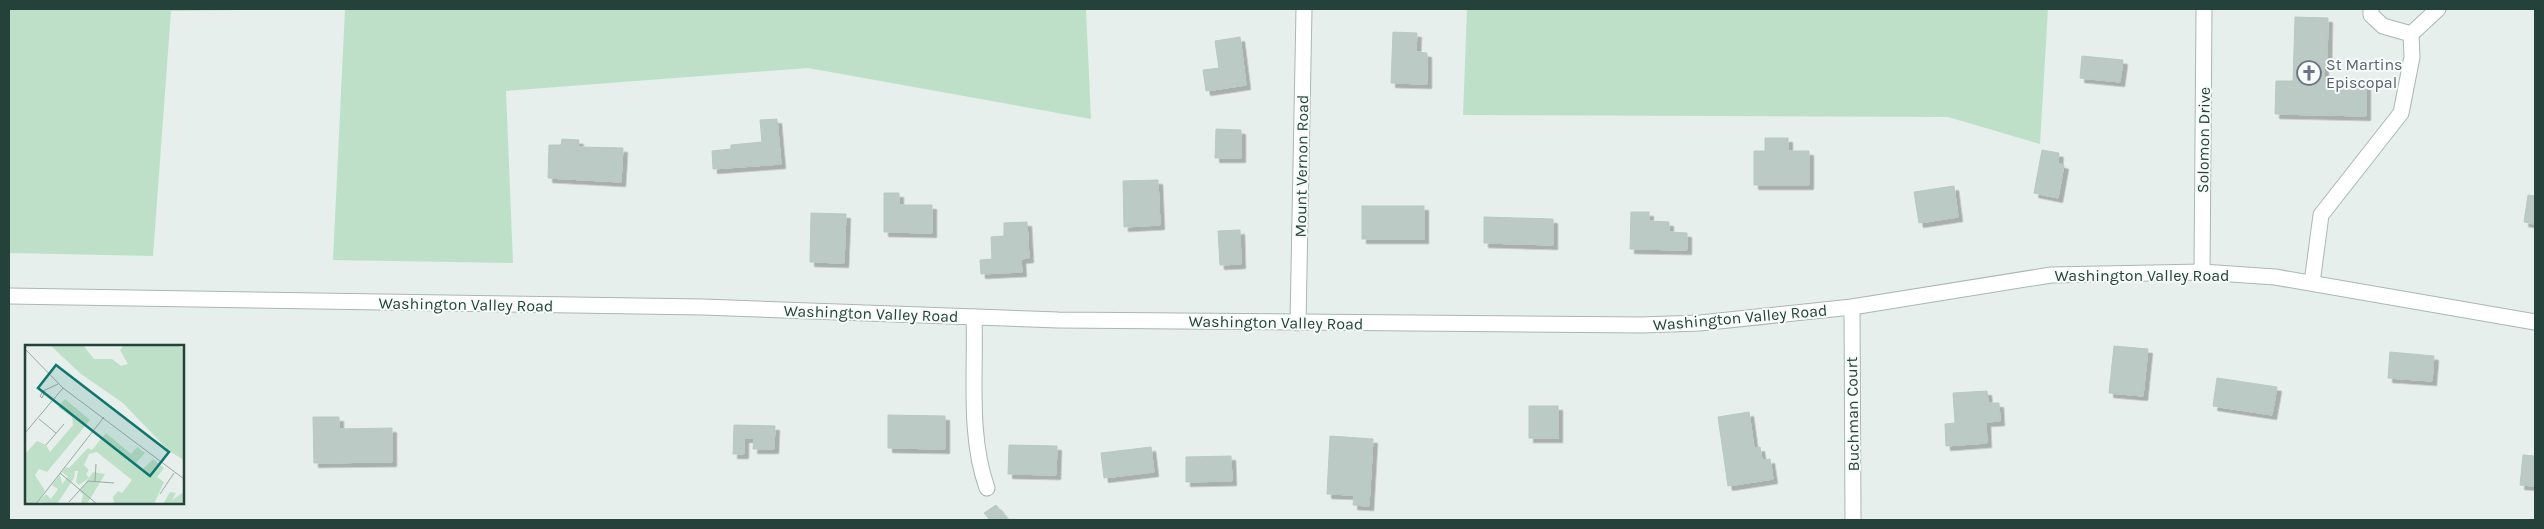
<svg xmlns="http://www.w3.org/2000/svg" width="2544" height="529" font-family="Karla,sans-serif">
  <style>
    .green { fill: #bfe0c8 }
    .building { fill: #bbcac4; stroke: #b8c9c2; filter: url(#shadow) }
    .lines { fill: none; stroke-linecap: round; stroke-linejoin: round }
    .minor-casing { stroke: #a8b8b2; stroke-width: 17 }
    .minor { stroke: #fff; stroke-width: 15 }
    .labels { text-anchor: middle; stroke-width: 4; stroke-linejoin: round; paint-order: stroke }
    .worship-label { font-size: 16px; fill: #5b616d; stroke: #f7fbf9; text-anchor: start }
    .street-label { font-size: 16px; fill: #24423a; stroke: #f7fbf9 }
    .inset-road { fill: none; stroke: #98aaa4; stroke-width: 1 }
    .view { fill: #0f766e; fill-opacity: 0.15; stroke: #0f766e; stroke-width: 2.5 }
    .inset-edge { fill: none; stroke: #24423a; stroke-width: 2.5 }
  </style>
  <defs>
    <filter id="shadow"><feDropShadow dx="4.5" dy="4.5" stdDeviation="0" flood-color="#0004"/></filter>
  </defs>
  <rect width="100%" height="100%" fill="#e6efeb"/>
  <g class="green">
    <polygon points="9,9 312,9 171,11 153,256 9,253"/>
    <polygon points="345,9 1086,9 1091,119 808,68 506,91 513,263 333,260"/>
    <polygon points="1467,9 2048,9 2040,144 1948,117 1463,115"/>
  </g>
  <g class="building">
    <polygon points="2295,17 2328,18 2327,65 2324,65 2324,83 2366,84 2366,116 2275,114 2276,81 2293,81"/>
    <polygon points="1393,32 1417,33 1416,52 1427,53 1427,84 1391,83"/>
    <polygon points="1240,37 1246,85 1206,91 1203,70 1219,68 1215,41"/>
    <polygon points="2082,56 2123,60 2120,82 2080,78"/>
    <polygon points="777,119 781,164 713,169 712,151 731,149 731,145 762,142 760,120"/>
    <polygon points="1216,129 1241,130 1241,158 1215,158"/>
    <polygon points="1765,138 1788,138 1788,151 1809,151 1809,185 1754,185 1754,151 1765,151"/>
    <polygon points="562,139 579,140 578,147 623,148 621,182 548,178 549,145 561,145"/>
    <polygon points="2042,150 2059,153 2058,163 2064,165 2058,198 2034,193"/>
    <polygon points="1158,180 1160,225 1124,227 1123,181"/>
    <polygon points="1954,186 1958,217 1919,223 1914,192"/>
    <polygon points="884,193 899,193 899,205 932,205 932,233 884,232"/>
    <polygon points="2528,195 2535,196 2535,224 2524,222"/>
    <rect x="1362" y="206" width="62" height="33"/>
    <polygon points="1631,212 1649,212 1649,221 1669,222 1669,232 1687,233 1687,250 1630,249"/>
    <polygon points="811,213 846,214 844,263 810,262"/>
    <polygon points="1484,217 1553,219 1553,245 1484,243"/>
    <polygon points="1027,222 1029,258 1021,259 1022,272 981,274 980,260 992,259 991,237 1004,236 1004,223"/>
    <polygon points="1240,230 1241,264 1220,265 1218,231"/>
    <polygon points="2114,346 2148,349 2143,396 2109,393"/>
    <polygon points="2390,352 2434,356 2432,381 2388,378"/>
    <polygon points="2217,378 2277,387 2272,415 2213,406"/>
    <polygon points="1987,391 1988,403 1999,403 2000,421 1986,422 1987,443 1946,446 1945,424 1955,423 1953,393"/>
    <rect x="1529" y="406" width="29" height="32"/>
    <polygon points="1749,412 1754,448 1760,447 1762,460 1770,459 1773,479 1728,486 1718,417"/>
    <polygon points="888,415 945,416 945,449 888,448"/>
    <polygon points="313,417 339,417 339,429 392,428 392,462 314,463"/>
    <polygon points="734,425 775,426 774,449 753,449 754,438 744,438 744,454 733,454"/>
    <polygon points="1330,436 1373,439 1369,506 1353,505 1354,495 1327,494"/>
    <polygon points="1009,445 1057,446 1056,475 1008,474"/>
    <polygon points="1151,447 1154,472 1104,478 1101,453"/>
    <polygon points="2523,455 2535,456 2535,486 2520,485"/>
    <polygon points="1231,456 1232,481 1186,482 1186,457"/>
    <polygon points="996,505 1008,520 990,520 984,513"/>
  </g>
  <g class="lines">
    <g class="minor-casing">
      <g id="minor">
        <polyline points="2371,9 2371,15 2383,26 2411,34"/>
        <polyline points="2411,34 2438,9"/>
        <polyline points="2202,272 2204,9"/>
        <polyline points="2312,283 2321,215 2401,113 2412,57 2411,34"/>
        <polyline points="9,296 703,307 1058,320 1641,325 1700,323 1852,307 2051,275 2202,272 2275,277 2535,322"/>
        <polyline points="1852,307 1853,520"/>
        <path d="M974,317C976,373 968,435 987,488"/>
        <polyline points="1298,323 1304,9"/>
      </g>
    </g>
    <use href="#minor" class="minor"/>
  </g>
  <defs>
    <g id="church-ring" transform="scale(1.25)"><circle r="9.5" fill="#f7fbf9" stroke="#6b7280" stroke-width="1.5"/><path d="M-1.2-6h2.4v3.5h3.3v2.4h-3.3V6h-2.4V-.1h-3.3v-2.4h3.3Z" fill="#6b7280"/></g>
  </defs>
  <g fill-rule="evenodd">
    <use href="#church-ring" x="2309" y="73"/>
  </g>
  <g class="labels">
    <g class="worship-label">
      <text x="2326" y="70">St Martins<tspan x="2326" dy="18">Episcopal</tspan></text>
    </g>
    <g class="street-label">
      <text transform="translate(2203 140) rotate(-89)" y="6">Solomon Drive</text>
      <text transform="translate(1301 166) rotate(-89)" y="6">Mount Vernon Road</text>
      <text x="2142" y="281">Washington Valley Road</text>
      <text transform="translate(466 304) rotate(1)" y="6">Washington Valley Road</text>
      <text transform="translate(871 313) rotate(2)" y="6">Washington Valley Road</text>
      <text transform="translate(1740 317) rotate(-5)" y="6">Washington Valley Road</text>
      <text transform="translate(1276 322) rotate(1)" y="6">Washington Valley Road</text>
      <text transform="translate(1852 414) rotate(-91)" y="6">Buchman Court</text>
    </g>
  </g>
  <g transform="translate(25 345)">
    <rect width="159" height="159" fill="#e6efeb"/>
    <path d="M25,0H58L69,14H87L96,21L103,19L95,5L99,0H152L159,4V115L144,106L98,58L56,29ZM40,54L65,75L22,127L14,124L10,130L20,146L11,159H0V109L12,96L21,100L25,107L48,80L47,72L33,62ZM81,88L106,109L112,102L120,108L111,118L118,124L128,114L139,123L132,132L139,137L129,159H89L88,152L93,146L97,148L107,135L72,107L64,109L59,120L64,125L61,129L64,133L54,140L51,137L53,126H50L49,133L32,159L13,157L21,149L26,154L33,144L27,140L35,129L37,139L43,132L37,127L41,122L44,123L63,103L67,105ZM68,127L80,129L62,159H56L58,150L55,146ZM145,147L151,148L147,155L159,147V159H138Z" fill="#bfe0c8"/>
    <path class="inset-road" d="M0,4L38,43L159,134M20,46L17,53L15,51L18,46L33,39M14,74L31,88M0,88L38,43M21,100L39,79M35,128L72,159M70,136L71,119M135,149L149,128M44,157L63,136L89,138M11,159L79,72"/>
    <path class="view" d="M31,20L144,107L125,131L13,43Z"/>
    <rect width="159" height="159" class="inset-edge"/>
  </g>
  <rect width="2544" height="529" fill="none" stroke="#24423a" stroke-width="20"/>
</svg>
